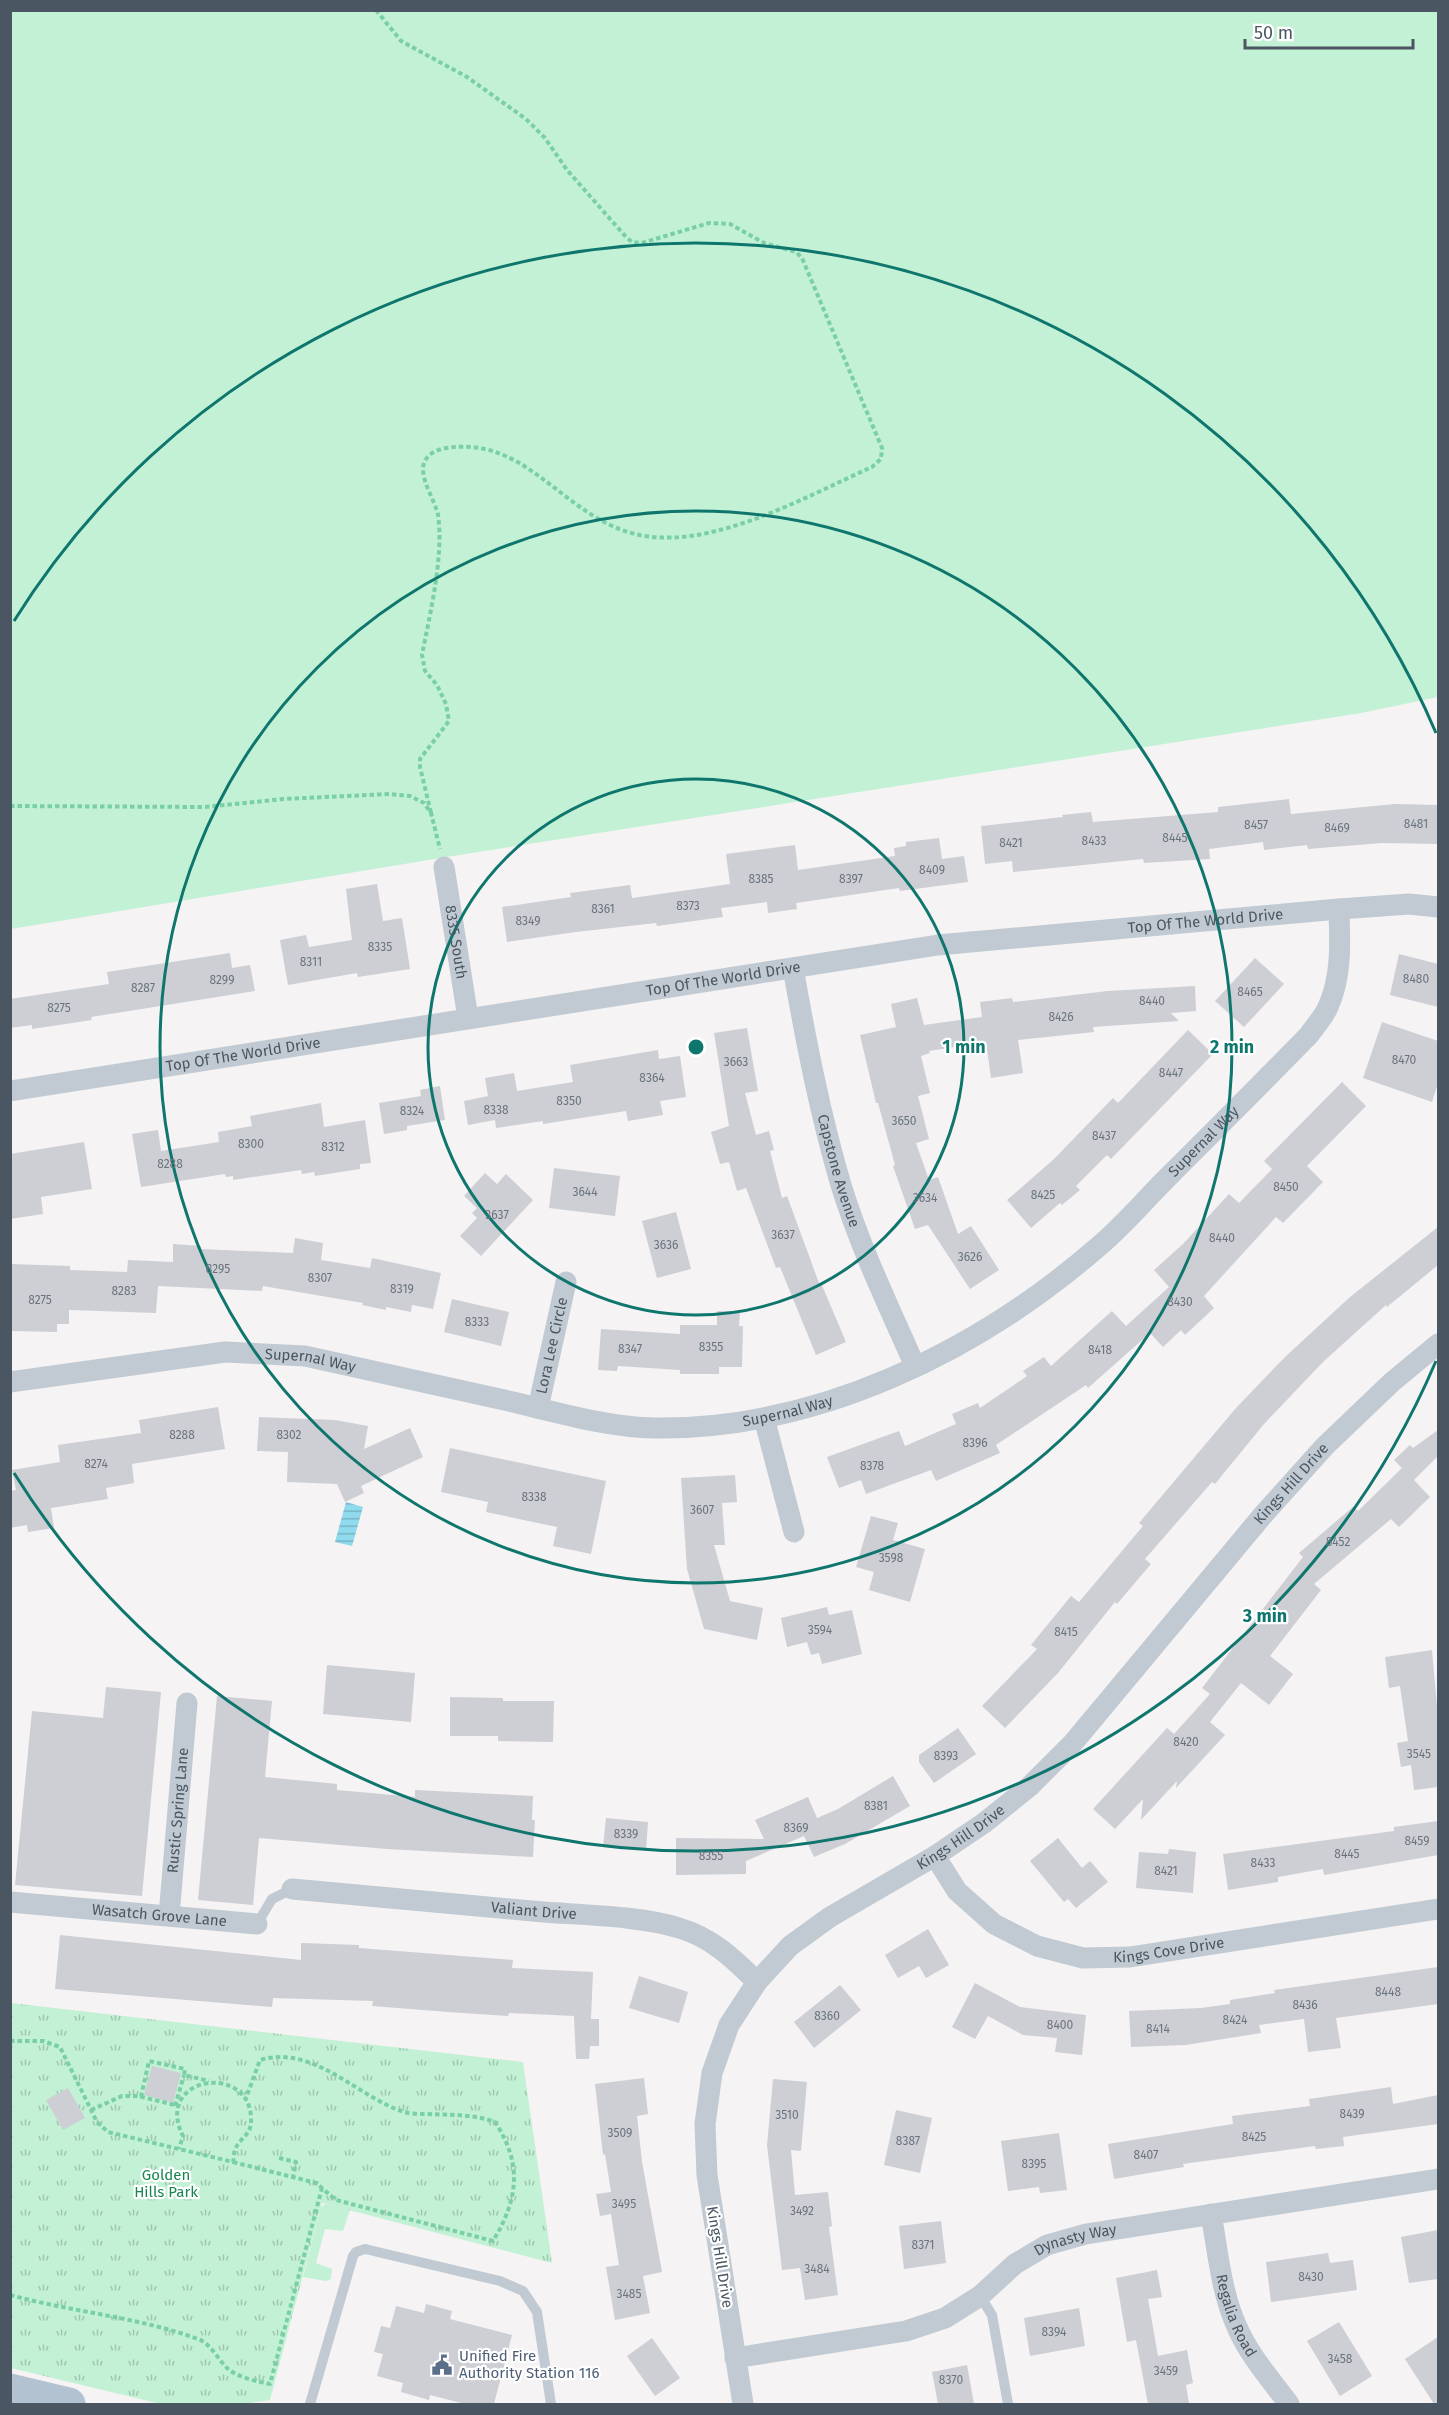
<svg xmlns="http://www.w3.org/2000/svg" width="1449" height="2415" font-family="'Fira Sans',sans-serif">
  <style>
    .green { fill: #c3f1d5 }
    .park { fill: url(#park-tufts) }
    .water { fill: url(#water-rules) }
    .building { fill: #cdcfd5 }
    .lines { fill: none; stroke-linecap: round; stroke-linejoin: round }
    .path { stroke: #7ad0a6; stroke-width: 4; stroke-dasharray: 4.5 3; stroke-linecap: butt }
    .lane { stroke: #c1cad2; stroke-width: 10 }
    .street { stroke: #c1cad2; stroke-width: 21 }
    .primary { stroke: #b3c2d1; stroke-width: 33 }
    .ring { fill: none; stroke: #0f766e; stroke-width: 3 }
    .labels { text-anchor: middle; stroke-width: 4.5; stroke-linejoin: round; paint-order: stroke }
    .number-label { font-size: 12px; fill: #6b747e }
    .street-label { font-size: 15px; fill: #4a5661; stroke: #fff }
    .park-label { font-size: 15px; fill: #17864f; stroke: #fff }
    .service-label { font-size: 15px; fill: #4e5e75; stroke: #fff; text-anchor: start }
    .centre { fill: #0f766e; stroke: #fff; stroke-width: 3 }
    .ring-label { font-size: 18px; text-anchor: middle; font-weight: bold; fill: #0f766e; stroke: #fff; stroke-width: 4.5; stroke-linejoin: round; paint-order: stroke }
  </style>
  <defs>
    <pattern id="park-tufts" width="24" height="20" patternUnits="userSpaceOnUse" patternTransform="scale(1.5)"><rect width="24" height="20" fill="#c3f1d5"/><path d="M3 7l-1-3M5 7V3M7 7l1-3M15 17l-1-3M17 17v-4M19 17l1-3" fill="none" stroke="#a0c6b0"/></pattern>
    <pattern id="water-rules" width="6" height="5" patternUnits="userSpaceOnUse" patternTransform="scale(1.5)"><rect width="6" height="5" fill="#90daee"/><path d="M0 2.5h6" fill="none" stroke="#78b4c4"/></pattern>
  </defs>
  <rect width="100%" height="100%" fill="#f5f3f3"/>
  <g class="green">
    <polygon points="11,11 1438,11 1438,697 1361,713 459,855 11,929"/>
    <polygon points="326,2204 350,2210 343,2231 325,2229 316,2263 332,2269 331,2279 326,2281 303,2277 321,2207"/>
  </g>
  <polygon class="park" points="11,2003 523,2062 552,2263 322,2203 270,2400 243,2404 161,2404 11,2368"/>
  <polygon class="water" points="346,1502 363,1507 352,1546 335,1542"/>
  <g class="building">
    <polygon points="1289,799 1291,814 1395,804 1438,805 1438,844 1382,843 1308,849 1307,845 1264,850 1263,842 1209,849 1210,859 1144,863 1143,859 1013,872 1012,861 985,864 981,826 1063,817 1062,815 1091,812 1093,822 1218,812 1218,807"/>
    <polygon points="939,838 942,859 964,856 968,882 900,891 899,888 796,903 797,909 768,913 767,902 721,908 723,917 657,926 656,923 576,932 507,942 502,907 571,897 570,893 630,885 632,898 730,884 726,854 795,845 798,870 895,856 894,848 906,846 906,842"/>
    <polygon points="377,884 383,921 402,918 410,969 358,977 357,973 288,985 280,940 306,935 309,947 352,940 346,889"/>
    <polygon points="230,953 232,968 250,965 255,991 91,1017 92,1020 32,1029 32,1025 10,1028 10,999 109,984 107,972"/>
    <polygon points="1399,954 1438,964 1438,1007 1390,995"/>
    <polygon points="1255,958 1284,984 1244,1027 1215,1001"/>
    <polygon points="1195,986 1196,1011 1171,1013 1179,1021 1093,1027 1094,1032 1018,1040 1023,1073 991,1078 986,1042 929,1051 930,1053 921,1056 930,1093 918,1096 929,1139 916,1143 929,1180 938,1177 958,1234 971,1226 999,1270 970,1289 928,1225 915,1229 893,1166 895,1165 878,1103 876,1103 860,1035 896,1027 891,1004 917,998 924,1025 982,1017 980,1002 1012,998 1013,1002 1108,991"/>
    <polygon points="1382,1022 1438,1041 1438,1083 1432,1102 1363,1078"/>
    <polygon points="747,1028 758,1091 745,1093 756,1135 769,1131 774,1150 770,1151 782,1198 787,1196 819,1283 821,1283 846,1342 816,1355 780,1267 776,1268 746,1188 737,1191 729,1162 720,1164 711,1132 729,1126 714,1033"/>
    <polygon points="1188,1030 1213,1054 1111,1159 1107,1155 1076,1186 1080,1190 1062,1205 1060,1203 1031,1228 1007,1200 1054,1159 1113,1098 1118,1103"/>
    <polygon points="658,1050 659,1059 680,1056 686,1097 660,1101 663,1115 628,1121 626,1111 543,1124 543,1121 496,1128 495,1120 468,1125 464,1101 488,1096 485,1078 514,1073 517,1091 573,1082 570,1065"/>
    <polygon points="1342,1082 1366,1106 1307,1166 1323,1182 1283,1223 1276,1217 1204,1296 1214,1308 1185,1335 1181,1330 1163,1347 1150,1333 1088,1388 1086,1385 996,1445 1000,1453 936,1481 931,1470 866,1494 861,1480 839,1488 827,1457 899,1431 905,1446 956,1424 952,1414 978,1403 980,1408 1027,1376 1023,1371 1044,1357 1051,1366 1112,1311 1126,1326 1169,1287 1154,1270 1183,1244 1229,1194 1239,1203 1272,1169 1264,1161"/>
    <polygon points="440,1086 445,1120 407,1126 407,1130 384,1134 379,1103 421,1096 420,1090"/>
    <polygon points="321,1103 324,1127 365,1120 371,1163 360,1164 360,1169 315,1176 314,1172 302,1174 301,1170 233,1180 233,1176 226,1177 225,1174 141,1187 132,1134 158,1130 161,1151 219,1142 218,1132 252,1126 250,1116"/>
    <polygon points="84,1142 92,1189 41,1197 43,1214 10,1219 10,1154"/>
    <polygon points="554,1168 620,1176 615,1216 549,1208"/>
    <polygon points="485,1173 497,1184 506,1174 533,1200 481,1256 460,1236 477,1218 472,1213 477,1208 464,1196"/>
    <polygon points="676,1212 691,1269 657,1278 642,1221"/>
    <polygon points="1438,1227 1438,1265 1387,1307 1386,1305 1323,1362 1264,1424 1215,1484 1212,1482 1145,1559 1151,1564 1117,1604 1115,1602 1058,1673 1005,1728 982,1706 1037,1649 1031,1645 1071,1596 1079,1602 1143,1526 1139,1523 1236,1408 1285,1357 1350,1297"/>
    <polygon points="295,1238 323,1243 321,1260 370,1268 372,1258 441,1273 433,1309 412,1305 411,1312 386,1307 386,1310 362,1305 363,1303 263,1286 262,1291 158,1286 156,1313 69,1310 69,1324 57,1324 57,1332 10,1331 10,1264 70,1266 70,1270 127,1272 128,1260 173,1262 173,1244 201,1246 201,1249 293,1253"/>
    <polygon points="452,1299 509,1312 501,1346 444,1332"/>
    <polygon points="717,1311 740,1311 739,1326 743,1326 742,1367 719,1367 719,1374 680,1374 680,1370 618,1366 617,1371 598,1370 601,1329 680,1334 680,1325 717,1325"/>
    <polygon points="218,1407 225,1449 132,1464 134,1483 106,1488 108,1499 51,1508 54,1528 28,1532 27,1525 10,1528 10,1491 16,1490 12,1470 60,1462 58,1445 141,1433 139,1420"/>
    <polygon points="259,1417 335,1420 368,1426 364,1449 410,1428 423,1457 361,1486 364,1493 345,1502 337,1484 287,1482 288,1452 257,1451"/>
    <polygon points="1438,1430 1438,1456 1414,1480 1430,1497 1399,1527 1391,1519 1314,1584 1321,1590 1270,1656 1293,1674 1269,1705 1241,1683 1210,1722 1225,1735 1176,1788 1177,1781 1141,1820 1143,1799 1115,1829 1093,1809 1167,1728 1174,1734 1210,1694 1202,1688 1303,1557 1299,1553 1354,1506 1358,1511 1402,1468 1394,1460 1410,1445 1413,1448"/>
    <polygon points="450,1448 606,1481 591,1554 553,1546 557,1527 486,1512 488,1502 441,1492"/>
    <polygon points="735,1475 737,1502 722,1503 725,1545 714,1545 730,1601 763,1608 757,1640 704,1629 687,1569 681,1478"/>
    <polygon points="871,1516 898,1523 893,1540 925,1549 910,1602 869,1590 874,1572 856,1567"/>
    <polygon points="827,1607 829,1615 852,1610 862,1654 822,1664 819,1653 811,1655 807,1642 787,1647 781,1618"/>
    <polygon points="1432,1650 1438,1718 1438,1787 1414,1790 1411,1765 1401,1767 1397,1743 1408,1741 1400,1686 1389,1688 1385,1657"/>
    <polygon points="327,1665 415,1673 411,1722 323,1714"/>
    <polygon points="106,1687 161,1692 142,1896 15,1885 32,1711 103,1718"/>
    <polygon points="217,1696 272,1701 265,1777 337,1784 337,1790 415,1797 415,1790 533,1796 532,1820 535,1820 533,1857 387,1849 259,1838 253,1905 198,1900"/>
    <polygon points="450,1697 503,1698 503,1701 554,1701 553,1742 498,1741 498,1736 450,1736"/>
    <polygon points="958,1728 976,1754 934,1783 919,1762 919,1755"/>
    <polygon points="893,1776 910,1806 845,1844 814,1857 804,1836 746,1861 746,1874 676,1875 676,1838 764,1839 755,1820 808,1797 817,1818 838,1809"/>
    <polygon points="606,1818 648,1822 646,1850 603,1847"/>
    <polygon points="1438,1821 1438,1855 1324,1875 1323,1869 1278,1877 1278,1882 1228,1890 1223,1854 1394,1831 1394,1827"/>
    <polygon points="1058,1838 1082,1868 1090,1861 1108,1882 1076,1908 1068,1899 1064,1902 1030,1861"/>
    <polygon points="1169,1849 1196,1852 1193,1893 1136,1888 1139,1852 1168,1854"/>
    <polygon points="928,1929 949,1965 926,1978 919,1966 898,1978 885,1955"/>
    <polygon points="60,1935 301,1960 301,1943 359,1945 359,1948 513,1960 512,1968 593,1972 591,2019 599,2019 599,2046 590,2046 589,2059 576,2059 574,2016 509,2013 508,2016 448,2012 372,2006 373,2001 273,1998 272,2007 55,1989"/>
    <polygon points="1438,1967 1438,2004 1336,2018 1341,2048 1308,2052 1304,2019 1259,2025 1261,2033 1186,2045 1131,2047 1129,2011 1201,2008 1230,2004 1230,2000 1275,1993 1274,1990"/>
    <polygon points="639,1976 688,1992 679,2023 629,2008"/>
    <polygon points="975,1983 1020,2007 1086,2015 1082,2055 1055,2052 1057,2038 1023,2035 988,2016 975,2039 952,2027"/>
    <polygon points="840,1985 861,2010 814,2048 794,2022"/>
    <polygon points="152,2066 181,2073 173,2103 144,2095"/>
    <polygon points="644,2078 648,2114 637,2116 642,2162 662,2272 643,2276 650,2313 615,2320 606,2267 619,2265 611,2214 600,2216 596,2194 611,2192 605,2154 603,2155 595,2084"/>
    <polygon points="773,2079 807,2082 801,2151 791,2150 795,2195 828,2192 832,2226 829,2227 838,2295 805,2300 800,2268 782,2270 767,2145"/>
    <polygon points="1391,2087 1393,2104 1438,2095 1438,2124 1343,2137 1344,2146 1316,2149 1315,2146 1183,2164 1184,2167 1114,2179 1108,2144 1233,2124 1232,2116 1310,2106 1309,2099"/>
    <polygon points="68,2088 85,2118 63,2130 46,2100"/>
    <polygon points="896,2110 932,2118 920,2173 884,2165"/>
    <polygon points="1059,2133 1067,2190 1040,2193 1039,2187 1008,2191 1001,2141"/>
    <polygon points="941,2221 946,2263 904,2269 899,2226"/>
    <polygon points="1438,2230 1438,2279 1409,2283 1401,2237"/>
    <polygon points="1328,2253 1330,2263 1353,2260 1357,2290 1271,2302 1266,2262"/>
    <polygon points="1157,2270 1162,2297 1148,2299 1158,2356 1187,2350 1193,2383 1186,2385 1189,2404 1148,2404 1136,2340 1127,2342 1116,2278"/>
    <polygon points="426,2304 452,2311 450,2319 512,2335 494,2404 465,2404 430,2395 429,2400 401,2392 403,2383 377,2376 383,2354 374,2352 381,2326 390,2328 396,2306 424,2313"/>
    <polygon points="1079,2308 1085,2346 1030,2356 1024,2318"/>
    <polygon points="1339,2322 1372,2376 1340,2396 1307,2341"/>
    <polygon points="1438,2337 1438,2404 1434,2404 1405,2359"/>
    <polygon points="652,2338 680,2378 655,2396 627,2356"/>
    <polygon points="967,2365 974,2404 938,2404 932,2372"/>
  </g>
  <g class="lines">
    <g class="path">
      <path d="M376,10L401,41L467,77L526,119L545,138L567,170L626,237L632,242L642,243L709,223L730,224L764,243L796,252L802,258L882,448L881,459L872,467C802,498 698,559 622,530C557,506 522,436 446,448C438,449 427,454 424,463C419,478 435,500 438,515C444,556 430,614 422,655L425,671L437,685L446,704L449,721L420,759V767L431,813"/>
      <polyline points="10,806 205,807 283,799 390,794 410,796 424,803 431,813 440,849"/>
      <path d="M10,2041H43L60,2047L97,2122L108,2132L233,2162C234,2158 234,2152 235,2149C243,2134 252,2136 251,2117C248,2062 153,2077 183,2136L179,2149"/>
      <polyline points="141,2097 149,2061 185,2069 184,2075 209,2081"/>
      <polyline points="175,2106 184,2075"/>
      <polyline points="91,2110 122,2096 138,2096 179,2106"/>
      <polyline points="279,2158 296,2162 293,2177"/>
      <path d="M233,2162L316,2183L336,2200L493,2241C518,2200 523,2164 495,2122C474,2114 450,2115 427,2114C419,2114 411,2114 404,2112C357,2097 314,2044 260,2060L246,2098"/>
      <path d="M10,2295C72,2312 138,2317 198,2339C210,2343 218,2359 227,2368C238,2378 256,2381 270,2384L322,2188"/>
    </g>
    <g class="lane">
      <polyline points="257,1924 272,1899 292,1889"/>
      <polyline points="980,2296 992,2315 1008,2404"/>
      <polyline points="310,2404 353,2256 356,2252 365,2249 500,2281 523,2291 537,2312 551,2404"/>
    </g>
    <g class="street">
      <path id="s1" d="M444,867L468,1018"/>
      <path id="s2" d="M793,968C806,1041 820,1114 841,1185C860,1247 889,1307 915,1366"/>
      <path id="s3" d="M10,1091L938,945L1339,909L1409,904L1438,907"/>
      <path id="s4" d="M10,1382L225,1352L305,1356C374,1371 444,1387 513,1402C559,1413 607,1427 655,1428C817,1430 977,1352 1098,1247C1123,1226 1144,1201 1167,1178C1215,1130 1262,1083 1309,1035C1315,1026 1324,1017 1328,1007C1342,976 1340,943 1339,909"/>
      <path id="s5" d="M538,1408L566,1282"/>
      <polyline points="764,1418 794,1532"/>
      <path id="s6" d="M935,1856L957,1891L994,1924L1037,1946L1083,1958L1130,1957L1438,1909"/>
      <path id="s7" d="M292,1889C376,1897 459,1904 543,1912C584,1915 641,1916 679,1928C711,1937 734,1959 757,1982"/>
      <path id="s8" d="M10,1902L257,1924"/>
      <path id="s9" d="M169,1916L187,1703"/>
      <path id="s10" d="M1211,2214C1218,2252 1221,2292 1237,2327C1249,2355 1271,2380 1289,2404"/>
      <path id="s11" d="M735,2358L906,2331L945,2318L980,2296L1015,2264L1047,2245L1086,2234L1438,2179"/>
      <path id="s12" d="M743,2404L707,2175L705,2124L712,2073L729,2025L757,1982L790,1946L830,1917L935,1856L984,1823L1030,1786L1073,1743L1263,1515L1325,1446L1392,1382L1438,1344"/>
    </g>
    <polyline class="primary" points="10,2390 69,2404"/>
  </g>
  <g class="ring">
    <circle cx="696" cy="1047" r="268"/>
    <circle cx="696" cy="1047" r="536"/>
    <path d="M1436 1361A804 804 0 0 1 14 1473M14 621A804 804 0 0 1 1436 733"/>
  </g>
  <defs>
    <g id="civic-bare" transform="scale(1.62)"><path d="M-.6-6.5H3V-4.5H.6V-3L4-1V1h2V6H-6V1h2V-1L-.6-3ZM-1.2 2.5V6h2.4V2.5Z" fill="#5c6f8a" stroke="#fff" stroke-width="2.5" paint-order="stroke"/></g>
  </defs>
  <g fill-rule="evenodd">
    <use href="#civic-bare" x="442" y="2365"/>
  </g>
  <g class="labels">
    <g class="number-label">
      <text x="1416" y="828">8481</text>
      <text x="1256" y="829">8457</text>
      <text x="1337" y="832">8469</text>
      <text x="1175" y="842">8445</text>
      <text x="1094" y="845">8433</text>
      <text x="1011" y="847">8421</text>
      <text x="932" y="874">8409</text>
      <text x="761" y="883">8385</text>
      <text x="851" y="883">8397</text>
      <text x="688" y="910">8373</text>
      <text x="603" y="913">8361</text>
      <text x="528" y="925">8349</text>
      <text x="380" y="951">8335</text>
      <text x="311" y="966">8311</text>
      <text x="1416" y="983">8480</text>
      <text x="222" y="984">8299</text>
      <text x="143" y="992">8287</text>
      <text x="1250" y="996">8465</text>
      <text x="1152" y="1005">8440</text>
      <text x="59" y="1012">8275</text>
      <text x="1061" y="1021">8426</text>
      <text x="1404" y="1064">8470</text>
      <text x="736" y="1066">3663</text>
      <text x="1171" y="1077">8447</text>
      <text x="652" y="1082">8364</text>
      <text x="569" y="1105">8350</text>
      <text x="496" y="1114">8338</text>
      <text x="412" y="1115">8324</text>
      <text x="904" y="1125">3650</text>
      <text x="1104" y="1140">8437</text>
      <text x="251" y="1148">8300</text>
      <text x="333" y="1151">8312</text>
      <text x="170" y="1168">8288</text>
      <text x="1286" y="1191">8450</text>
      <text x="585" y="1196">3644</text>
      <text x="1043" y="1199">8425</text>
      <text x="925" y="1202">3634</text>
      <text x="497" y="1219">3637</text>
      <text x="783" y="1239">3637</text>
      <text x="1222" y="1242">8440</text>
      <text x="666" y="1249">3636</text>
      <text x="970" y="1261">3626</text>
      <text x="218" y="1273">8295</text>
      <text x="320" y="1282">8307</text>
      <text x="402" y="1293">8319</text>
      <text x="124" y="1295">8283</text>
      <text x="40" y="1304">8275</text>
      <text x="1180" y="1306">8430</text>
      <text x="477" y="1326">8333</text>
      <text x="711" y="1351">8355</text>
      <text x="630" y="1353">8347</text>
      <text x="1100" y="1354">8418</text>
      <text x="182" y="1439">8288</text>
      <text x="289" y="1439">8302</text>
      <text x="975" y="1447">8396</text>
      <text x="96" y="1468">8274</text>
      <text x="872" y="1470">8378</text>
      <text x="534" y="1501">8338</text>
      <text x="702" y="1514">3607</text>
      <text x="1338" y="1546">8452</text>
      <text x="891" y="1562">3598</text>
      <text x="820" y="1634">3594</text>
      <text x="1066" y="1636">8415</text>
      <text x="1186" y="1746">8420</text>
      <text x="1419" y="1758">3545</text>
      <text x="946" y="1760">8393</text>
      <text x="876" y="1810">8381</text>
      <text x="796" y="1832">8369</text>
      <text x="626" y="1838">8339</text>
      <text x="1417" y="1845">8459</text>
      <text x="1347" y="1858">8445</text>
      <text x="711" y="1860">8355</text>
      <text x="1263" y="1867">8433</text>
      <text x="1166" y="1875">8421</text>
      <text x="1388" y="1996">8448</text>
      <text x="1305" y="2009">8436</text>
      <text x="827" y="2020">8360</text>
      <text x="1235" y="2024">8424</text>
      <text x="1060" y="2029">8400</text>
      <text x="1158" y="2033">8414</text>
      <text x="1352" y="2118">8439</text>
      <text x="787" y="2119">3510</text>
      <text x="620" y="2137">3509</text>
      <text x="1254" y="2141">8425</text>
      <text x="908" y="2145">8387</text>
      <text x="1146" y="2159">8407</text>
      <text x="1034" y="2168">8395</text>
      <text x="624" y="2208">3495</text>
      <text x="802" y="2215">3492</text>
      <text x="923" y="2249">8371</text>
      <text x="817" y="2273">3484</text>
      <text x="1311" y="2281">8430</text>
      <text x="629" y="2298">3485</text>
      <text x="1054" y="2336">8394</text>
      <text x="1340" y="2363">3458</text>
      <text x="1166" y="2375">3459</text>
      <text x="951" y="2384">8370</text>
    </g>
    <g class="street-label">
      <text dy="5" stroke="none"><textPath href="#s3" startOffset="1208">Top Of The World Drive</textPath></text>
      <text dy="5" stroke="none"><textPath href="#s1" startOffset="76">8335 South</textPath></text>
      <text dy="5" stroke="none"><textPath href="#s3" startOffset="722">Top Of The World Drive</textPath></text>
      <text dy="5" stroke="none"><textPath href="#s3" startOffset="236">Top Of The World Drive</textPath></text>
      <text dy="5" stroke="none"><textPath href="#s4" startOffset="1293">Supernal Way</textPath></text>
      <text dy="5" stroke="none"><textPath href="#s2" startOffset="208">Capstone Avenue</textPath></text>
      <text dy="5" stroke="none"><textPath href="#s5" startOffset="64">Lora Lee Circle</textPath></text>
      <text dy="5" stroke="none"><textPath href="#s4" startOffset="303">Supernal Way</textPath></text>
      <text dy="5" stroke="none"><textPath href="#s4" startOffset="789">Supernal Way</textPath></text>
      <text dy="5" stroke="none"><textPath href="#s12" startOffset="1174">Kings Hill Drive</textPath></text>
      <text dy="5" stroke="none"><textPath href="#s9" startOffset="106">Rustic Spring Lane</textPath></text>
      <text dy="5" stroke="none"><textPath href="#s12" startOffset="688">Kings Hill Drive</textPath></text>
      <text dy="5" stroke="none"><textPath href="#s7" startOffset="243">Valiant Drive</textPath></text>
      <text dy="5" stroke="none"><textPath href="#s8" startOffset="150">Wasatch Grove Lane</textPath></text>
      <text dy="5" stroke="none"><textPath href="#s6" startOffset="273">Kings Cove Drive</textPath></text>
      <text dy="5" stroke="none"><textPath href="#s11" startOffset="369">Dynasty Way</textPath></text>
      <text transform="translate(720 2257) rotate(81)" y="5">Kings Hill Drive</text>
      <text dy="5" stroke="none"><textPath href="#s10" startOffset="105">Regalia Road</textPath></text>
    </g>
    <g class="park-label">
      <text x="166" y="2180">Golden<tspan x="166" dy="17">Hills Park</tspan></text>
    </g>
    <g class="service-label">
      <text x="459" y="2361">Unified Fire<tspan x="459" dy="17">Authority Station 116</tspan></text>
    </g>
  </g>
  <circle cx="696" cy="1047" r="9" class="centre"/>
  <g class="ring-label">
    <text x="964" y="1053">1 min</text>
    <text x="1232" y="1053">2 min</text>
    <text x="1265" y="1622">3 min</text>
  </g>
  <rect width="1449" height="2415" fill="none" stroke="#4a5661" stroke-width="24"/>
  <path d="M1245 39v9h168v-9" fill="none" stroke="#4a5661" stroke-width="3"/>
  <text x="1254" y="39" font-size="18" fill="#4a5661" stroke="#ffffff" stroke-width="4.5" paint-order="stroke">50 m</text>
</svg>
